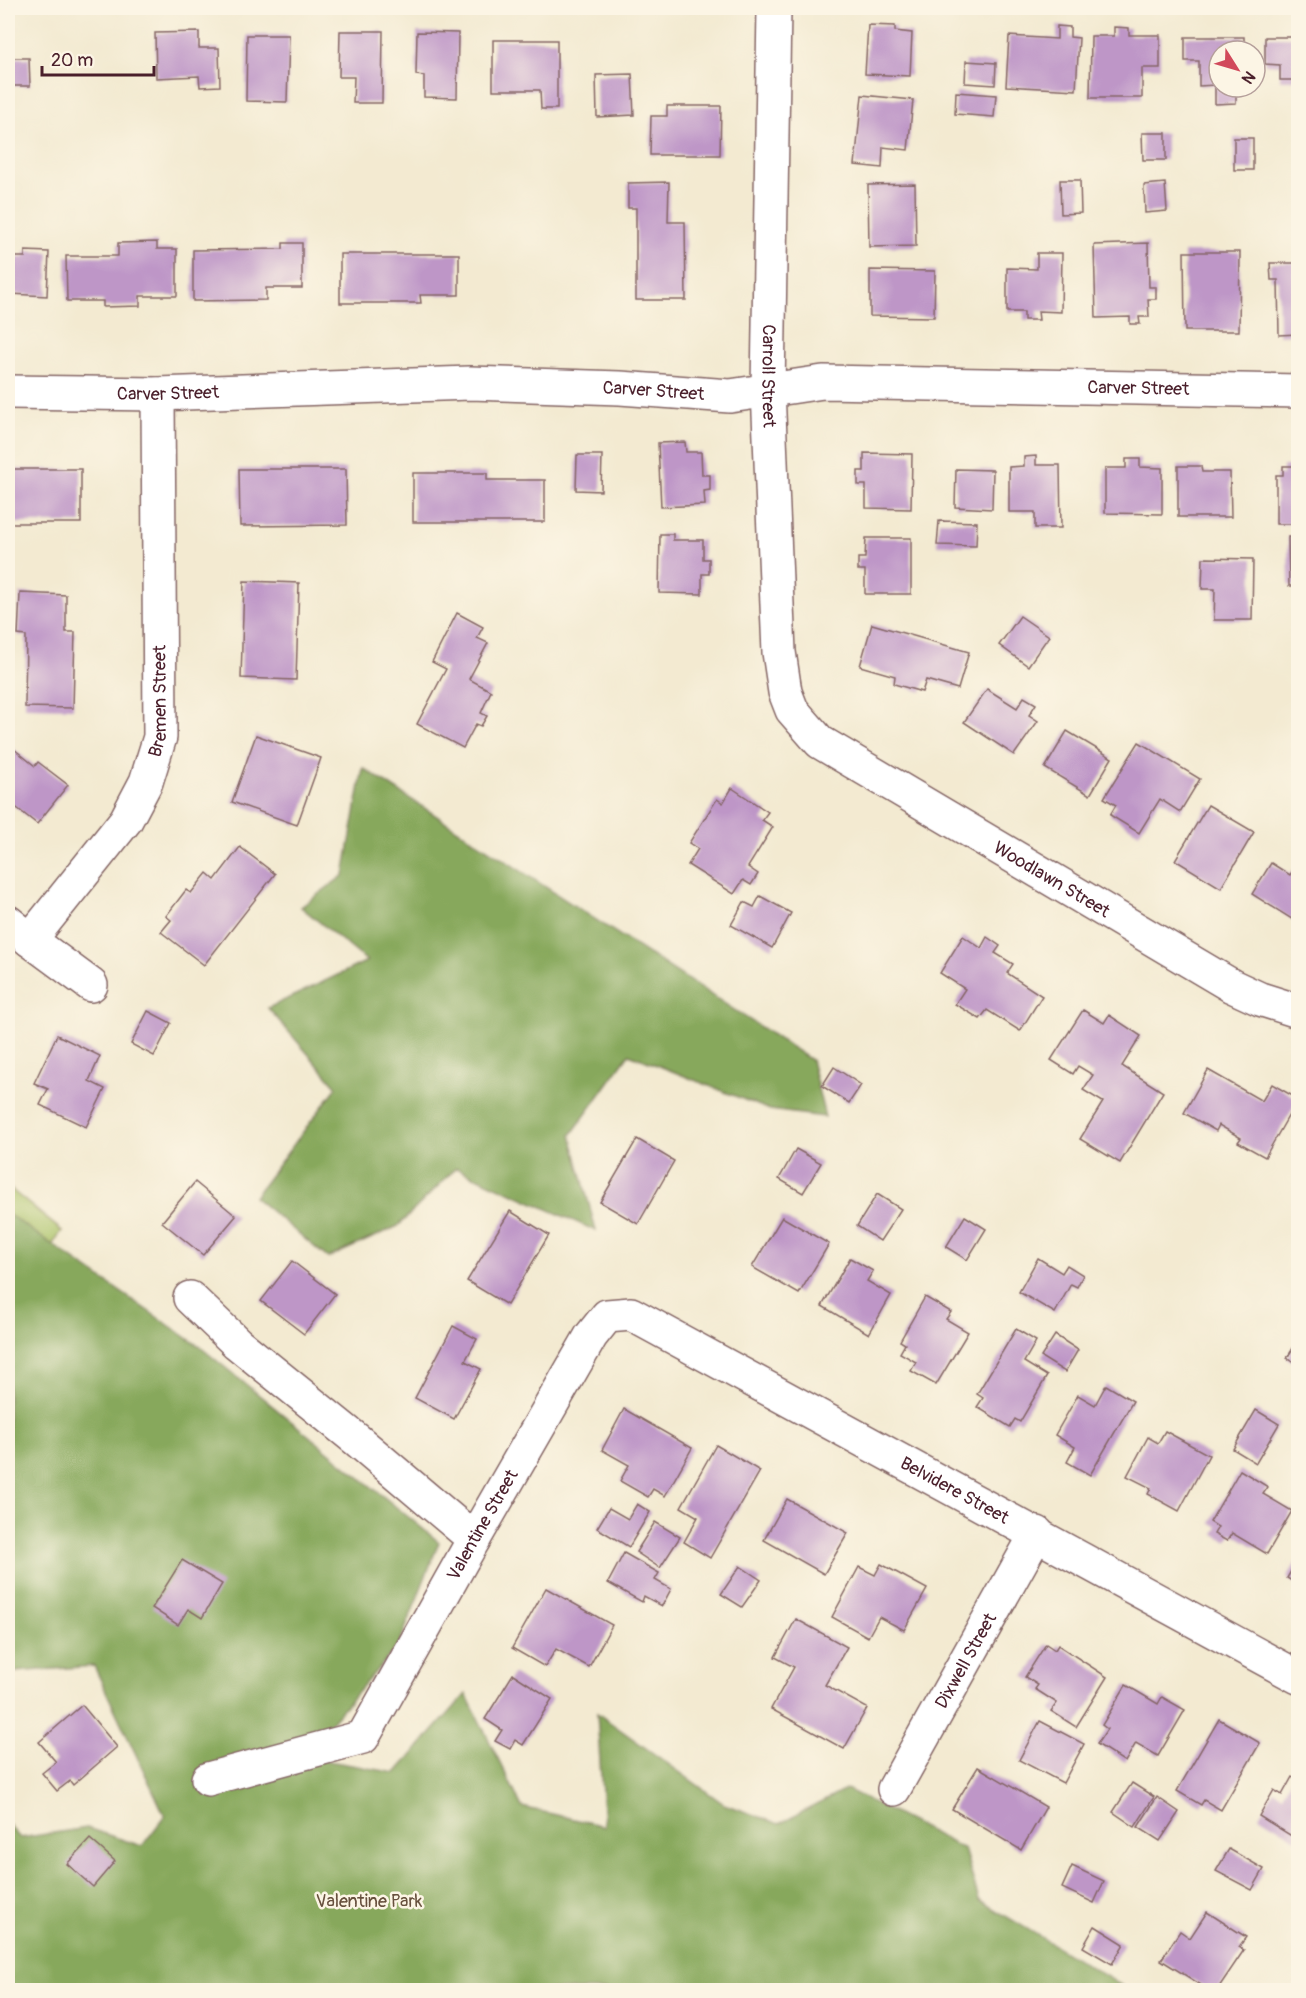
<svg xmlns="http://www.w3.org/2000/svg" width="1306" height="1998" font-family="Pangolin,sans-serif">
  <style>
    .green { fill: #aac267; stroke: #7a7049; stroke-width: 1.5 }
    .forest { fill: #87a85c; stroke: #686444; stroke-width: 1.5 }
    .building { fill: #be96c7 }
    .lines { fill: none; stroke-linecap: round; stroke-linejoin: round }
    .minor-casing { stroke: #856665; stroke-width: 36 }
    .minor { stroke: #fff; stroke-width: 33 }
    .labels { text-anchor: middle; stroke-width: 5; stroke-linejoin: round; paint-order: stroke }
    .street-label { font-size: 18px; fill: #4a1f2b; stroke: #fcf5e5 }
    .park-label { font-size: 18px; fill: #67503d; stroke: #fcf5e5 }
  </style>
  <rect width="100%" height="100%" fill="#fcf5e5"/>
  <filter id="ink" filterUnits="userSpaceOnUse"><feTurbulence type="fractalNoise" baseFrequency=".0167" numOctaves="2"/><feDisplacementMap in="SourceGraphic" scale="12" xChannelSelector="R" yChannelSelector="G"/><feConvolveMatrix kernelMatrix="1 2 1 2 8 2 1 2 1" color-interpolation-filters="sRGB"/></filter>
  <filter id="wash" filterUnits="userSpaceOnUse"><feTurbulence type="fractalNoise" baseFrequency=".008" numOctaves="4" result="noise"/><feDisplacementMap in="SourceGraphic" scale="24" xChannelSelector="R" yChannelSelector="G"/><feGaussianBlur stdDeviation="1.35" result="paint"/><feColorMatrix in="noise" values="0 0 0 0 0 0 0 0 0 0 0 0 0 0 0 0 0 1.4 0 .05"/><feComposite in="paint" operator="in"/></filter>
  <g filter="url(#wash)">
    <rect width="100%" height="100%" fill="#f3ead1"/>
    <polygon class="green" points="8,1187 62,1231 8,1309"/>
    <g class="forest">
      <polygon points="363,768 811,1060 825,1117 770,1110 629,1054 571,1135 596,1231 456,1168 398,1226 328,1258 254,1197 337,1087 268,1008 367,961 301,907 344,875"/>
      <polygon points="8,1214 199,1346 439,1542 399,1645 301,1756 396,1773 466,1694 522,1807 604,1826 597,1713 724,1804 779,1824 847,1789 964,1849 979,1900 1129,1990 8,1990 8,1824 20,1838 87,1828 142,1846 165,1816 94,1666 15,1672 8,1683"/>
    </g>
    <g id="blocks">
      <g class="building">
        <polygon points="868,25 895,26 895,31 912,33 910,76 865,74"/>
        <polygon points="1057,26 1070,27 1070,37 1079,38 1076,90 1006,86 1009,36 1057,39"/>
        <polygon points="1114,27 1129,28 1129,35 1160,35 1160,68 1142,68 1142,98 1090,98 1091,36 1114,36"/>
        <polygon points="340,31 383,31 382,103 353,103 354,77 339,77"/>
        <polygon points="199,32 199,48 219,48 220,86 200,87 199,76 156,78 155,33"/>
        <polygon points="417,32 458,33 457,98 424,97 424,76 416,75"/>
        <polygon points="247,35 289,35 287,102 246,101"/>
        <polygon points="11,37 12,58 29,58 30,86 8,86 8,38"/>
        <polygon points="1185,37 1244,37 1244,51 1219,51 1219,87 1244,87 1244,92 1236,92 1236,103 1215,104 1215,85 1199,86 1199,61 1185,61"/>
        <polygon points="1265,37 1298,37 1298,80 1280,80 1280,65 1265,64"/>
        <polygon points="493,40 557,40 557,109 541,109 540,90 493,90"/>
        <polygon points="966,61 996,63 995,85 965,83"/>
        <polygon points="632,74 634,115 597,117 596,75"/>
        <polygon points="956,92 996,95 994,117 955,114"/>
        <polygon points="862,95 913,100 908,150 883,147 882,168 855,165"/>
        <polygon points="667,106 721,106 720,155 650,155 651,116 667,116"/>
        <polygon points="1142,133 1166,133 1166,160 1143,160"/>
        <rect x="1234" y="138" width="19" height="32"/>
        <polygon points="1060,180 1080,180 1081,213 1061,214"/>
        <polygon points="669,182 668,222 685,222 686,300 636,300 636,208 628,208 628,183"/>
        <polygon points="1165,183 1167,211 1145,213 1144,185"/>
        <polygon points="915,184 916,246 869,247 868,185"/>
        <polygon points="157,242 157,249 177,249 177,296 140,296 140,306 103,307 103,301 67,301 66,256 118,256 118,243"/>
        <polygon points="283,243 302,243 302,288 266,288 266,300 193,301 193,250 283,249"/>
        <polygon points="1148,243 1149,287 1156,287 1156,299 1148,299 1149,317 1139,317 1140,324 1130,324 1130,317 1096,318 1094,245"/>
        <polygon points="25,251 49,252 47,296 11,294 10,306 8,306 8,257 25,257"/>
        <polygon points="1184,252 1240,252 1239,331 1185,331"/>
        <polygon points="1037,253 1062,253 1061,312 1038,311 1039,320 1024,320 1024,312 1007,312 1007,268 1037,269"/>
        <polygon points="340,254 459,254 459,295 420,295 421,303 340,303"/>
        <polygon points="1270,263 1298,263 1298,334 1279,335 1278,280 1271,280"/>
        <polygon points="870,270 935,271 934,317 870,316"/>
        <polygon points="685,442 686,452 701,452 702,475 710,475 710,490 704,491 705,505 661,507 658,443"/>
        <polygon points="864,453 912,454 911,509 866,508 866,485 858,485 858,471 864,471"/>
        <polygon points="577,455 602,455 601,491 576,490"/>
        <polygon points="1036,456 1036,465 1060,465 1061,528 1035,528 1035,512 1009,512 1009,467 1024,466 1024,457"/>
        <polygon points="1126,459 1140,459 1140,467 1162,468 1162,514 1105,513 1105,468 1126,468"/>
        <polygon points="1178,466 1201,466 1202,472 1230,472 1231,517 1178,517"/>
        <polygon points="1283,466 1298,466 1298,586 1289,586 1288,537 1296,537 1295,524 1276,524 1276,475 1283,475"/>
        <rect x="8" y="469" width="73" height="54"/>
        <polygon points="239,469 346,469 347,525 240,526"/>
        <polygon points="956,469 993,470 992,509 955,507"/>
        <polygon points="413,473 487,473 487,480 545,480 545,522 413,522"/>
        <polygon points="939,521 977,522 976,546 937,545"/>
        <polygon points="660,534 673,534 673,540 703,540 703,559 709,559 709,574 702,574 702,594 659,593"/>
        <polygon points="866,538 911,538 911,594 865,594 865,570 858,570 858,558 865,558"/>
        <polygon points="1203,558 1253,559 1252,620 1214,620 1215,589 1202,589"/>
        <polygon points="244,581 299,583 296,680 241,678"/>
        <polygon points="20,593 66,595 66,632 75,632 73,708 25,707 26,636 18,635"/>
        <polygon points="457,613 483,627 477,638 488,643 469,679 491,691 481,713 487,716 481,726 476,724 463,748 417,724 446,669 432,662"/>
        <polygon points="1020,616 1049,636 1028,666 999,645"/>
        <polygon points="872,624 969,652 958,689 926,680 922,692 894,684 895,676 860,666"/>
        <polygon points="987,689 1017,708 1024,697 1036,704 1029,715 1038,721 1014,755 964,722"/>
        <polygon points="1067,731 1112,758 1090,795 1045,768"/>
        <polygon points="256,735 321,758 297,825 232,802"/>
        <polygon points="1139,742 1200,779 1180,812 1160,799 1139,833 1110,815 1116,805 1104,798"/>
        <polygon points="8,744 35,766 38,762 68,785 37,824 8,801"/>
        <polygon points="732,788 768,812 762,820 773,827 748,867 758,874 751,885 743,880 734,894 688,865 698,849 689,843 717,799 723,803"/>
        <polygon points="1208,805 1254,832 1221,888 1175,860"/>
        <polygon points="240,847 275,874 204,965 161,932 171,920 166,916 186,890 191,893 207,873 215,880"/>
        <polygon points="1271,863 1290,875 1294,869 1298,871 1298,923 1252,894"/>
        <polygon points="760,896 791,913 772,948 731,925 744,902 754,907"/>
        <polygon points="963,936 981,948 987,937 1000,946 995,953 1013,964 1007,973 1042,996 1020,1031 987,1010 980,1019 955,1004 965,989 940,973"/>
        <polygon points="1083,1010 1104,1023 1109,1015 1141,1036 1122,1066 1163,1092 1120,1163 1080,1139 1103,1102 1083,1090 1093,1075 1078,1066 1073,1074 1051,1060"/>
        <polygon points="148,1011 171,1023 154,1056 131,1044"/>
        <polygon points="57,1035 100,1056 89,1081 105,1089 86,1127 40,1105 48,1089 34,1083"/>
        <polygon points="834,1067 861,1085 849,1103 822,1086"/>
        <polygon points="1208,1070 1262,1101 1272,1084 1298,1099 1265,1157 1238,1142 1241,1138 1219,1125 1216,1131 1184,1113"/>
        <polygon points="637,1139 674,1161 638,1224 600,1202"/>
        <polygon points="796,1149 821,1163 803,1193 779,1179"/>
        <polygon points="195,1182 236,1216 203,1255 162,1222"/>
        <polygon points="877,1194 901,1209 880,1241 857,1226"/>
        <polygon points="510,1211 549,1235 507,1305 467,1281"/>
        <polygon points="965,1216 986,1229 967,1260 946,1247"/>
        <polygon points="782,1217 829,1244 799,1294 752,1267"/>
        <polygon points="850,1258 873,1271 867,1281 891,1295 869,1334 822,1306"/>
        <polygon points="1038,1258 1062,1273 1067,1265 1083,1275 1077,1287 1071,1284 1055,1313 1019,1292"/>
        <polygon points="292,1261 335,1294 304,1334 261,1301"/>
        <polygon points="925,1297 951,1312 946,1319 968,1332 936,1385 911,1371 916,1362 900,1353 905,1344 900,1341"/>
        <polygon points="453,1326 477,1339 465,1361 481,1369 454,1419 415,1398"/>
        <polygon points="1016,1329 1036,1341 1024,1362 1047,1376 1020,1422 1015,1419 1010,1427 977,1407 983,1398 977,1394"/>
        <polygon points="1055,1335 1078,1350 1065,1372 1041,1357"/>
        <polygon points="1298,1340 1298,1365 1287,1358"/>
        <polygon points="1106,1385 1133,1401 1090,1475 1067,1462 1075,1447 1055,1435 1078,1395 1095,1405"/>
        <polygon points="624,1409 692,1448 665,1496 653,1489 648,1497 620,1481 629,1465 602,1450"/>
        <polygon points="1256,1410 1279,1424 1256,1463 1233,1449"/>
        <polygon points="1165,1431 1209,1455 1179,1511 1148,1494 1151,1488 1127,1476 1148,1437 1158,1443"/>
        <polygon points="716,1445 760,1471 710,1558 684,1542 698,1517 681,1507"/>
        <polygon points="1240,1470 1268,1487 1263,1494 1292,1511 1267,1554 1232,1533 1227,1541 1214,1534 1218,1527 1210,1522"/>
        <polygon points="787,1499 848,1533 824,1574 764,1540"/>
        <polygon points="637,1504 650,1512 629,1547 597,1528 609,1508 628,1519"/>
        <polygon points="655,1522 680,1537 660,1568 636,1552"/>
        <polygon points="624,1553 659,1573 655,1580 671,1589 662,1606 644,1596 642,1602 608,1583"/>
        <polygon points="1298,1559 1298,1585 1287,1578"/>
        <polygon points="182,1560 222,1584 202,1618 188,1609 178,1625 152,1608"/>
        <polygon points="881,1564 927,1589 904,1630 879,1617 868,1637 832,1617 859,1567 875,1575"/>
        <polygon points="740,1566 761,1580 742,1607 721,1594"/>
        <polygon points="546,1588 612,1625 589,1667 556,1649 545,1667 512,1648"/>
        <polygon points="796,1619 847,1647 825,1685 867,1708 844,1749 771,1709 794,1667 775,1657"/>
        <polygon points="1046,1644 1055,1650 1058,1645 1107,1677 1076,1727 1051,1711 1057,1703 1035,1689 1038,1685 1025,1677"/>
        <polygon points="513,1674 552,1699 523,1745 515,1740 510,1749 495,1741 502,1730 485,1719"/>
        <polygon points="1126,1685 1158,1704 1162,1697 1185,1710 1158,1756 1136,1743 1125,1762 1097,1744 1107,1729 1102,1725"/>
        <polygon points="82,1705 117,1747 73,1785 70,1781 57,1791 42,1773 56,1762 39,1742"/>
        <polygon points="1219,1719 1260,1743 1221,1810 1204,1800 1201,1805 1177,1791"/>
        <polygon points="1040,1721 1084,1744 1063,1783 1019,1760"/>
        <polygon points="978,1767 1046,1807 1021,1850 952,1809"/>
        <polygon points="1292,1777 1298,1781 1298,1840 1259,1816 1274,1790 1282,1795"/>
        <polygon points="1132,1783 1154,1797 1135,1827 1113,1812"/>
        <polygon points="1157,1797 1179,1812 1160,1841 1138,1827"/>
        <polygon points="90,1839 115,1861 93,1887 67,1864"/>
        <polygon points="1229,1849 1264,1869 1252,1890 1216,1871"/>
        <polygon points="1072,1866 1104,1881 1094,1903 1062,1888"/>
        <polygon points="1207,1912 1246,1937 1239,1947 1244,1950 1217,1990 1209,1990 1161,1960 1180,1931 1190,1938"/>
        <polygon points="1095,1926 1124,1944 1112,1964 1083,1947"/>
      </g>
    </g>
  </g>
  <g filter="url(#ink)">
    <use href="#blocks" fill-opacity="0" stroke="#856665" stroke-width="1.5"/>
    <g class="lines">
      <g class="minor-casing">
        <g id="minor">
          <path id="s1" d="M774,8L768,390L779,652L785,692L792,710L820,742L1232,986L1260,999L1298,1011"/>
          <path id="s2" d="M8,392L158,394L470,383L620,388L730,396L823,382L1298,391"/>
          <path id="s3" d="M8,922L30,940L126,820L146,782L160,737L158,394"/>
          <polyline points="30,940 91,985"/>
          <polyline points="190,1298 237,1343 357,1440 474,1539"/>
          <path id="s4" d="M208,1779L363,1737L474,1539L591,1336L607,1316L631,1314L1298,1677"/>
          <path id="s5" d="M894,1789L1037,1533"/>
        </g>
      </g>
      <use href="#minor" class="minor"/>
    </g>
  </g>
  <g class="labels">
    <g class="street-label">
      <text dy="6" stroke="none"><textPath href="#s1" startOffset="368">Carroll Street</textPath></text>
      <text dy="6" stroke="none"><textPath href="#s2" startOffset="1132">Carver Street</textPath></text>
      <text dy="6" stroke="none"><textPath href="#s2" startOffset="646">Carver Street</textPath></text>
      <text dy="6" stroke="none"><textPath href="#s2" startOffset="160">Carver Street</textPath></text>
      <text dy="6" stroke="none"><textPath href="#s3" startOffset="308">Bremen Street</textPath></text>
      <text dy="6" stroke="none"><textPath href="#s1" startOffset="1016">Woodlawn Street</textPath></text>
      <text dy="6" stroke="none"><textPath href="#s4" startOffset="1040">Belvidere Street</textPath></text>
      <text dy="6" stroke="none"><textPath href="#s4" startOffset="404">Valentine Street</textPath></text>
      <text dy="6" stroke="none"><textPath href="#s5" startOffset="147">Dixwell Street</textPath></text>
    </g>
    <g class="park-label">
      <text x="369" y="1907">Valentine Park</text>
    </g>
  </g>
  <rect width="1306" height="1998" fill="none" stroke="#fcf5e5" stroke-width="30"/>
  <g transform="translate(1237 69) rotate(127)"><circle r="28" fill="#fcf5e5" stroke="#b59f9b" stroke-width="1.5"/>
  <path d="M0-4.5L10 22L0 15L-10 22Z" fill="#d1495b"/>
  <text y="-9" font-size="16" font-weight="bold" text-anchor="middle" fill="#4a1f2b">N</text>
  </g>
  <path d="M42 66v9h112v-9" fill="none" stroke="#4a1f2b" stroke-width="3"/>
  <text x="51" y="66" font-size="18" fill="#4a1f2b" stroke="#fcf5e5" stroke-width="4.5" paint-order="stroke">20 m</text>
</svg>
